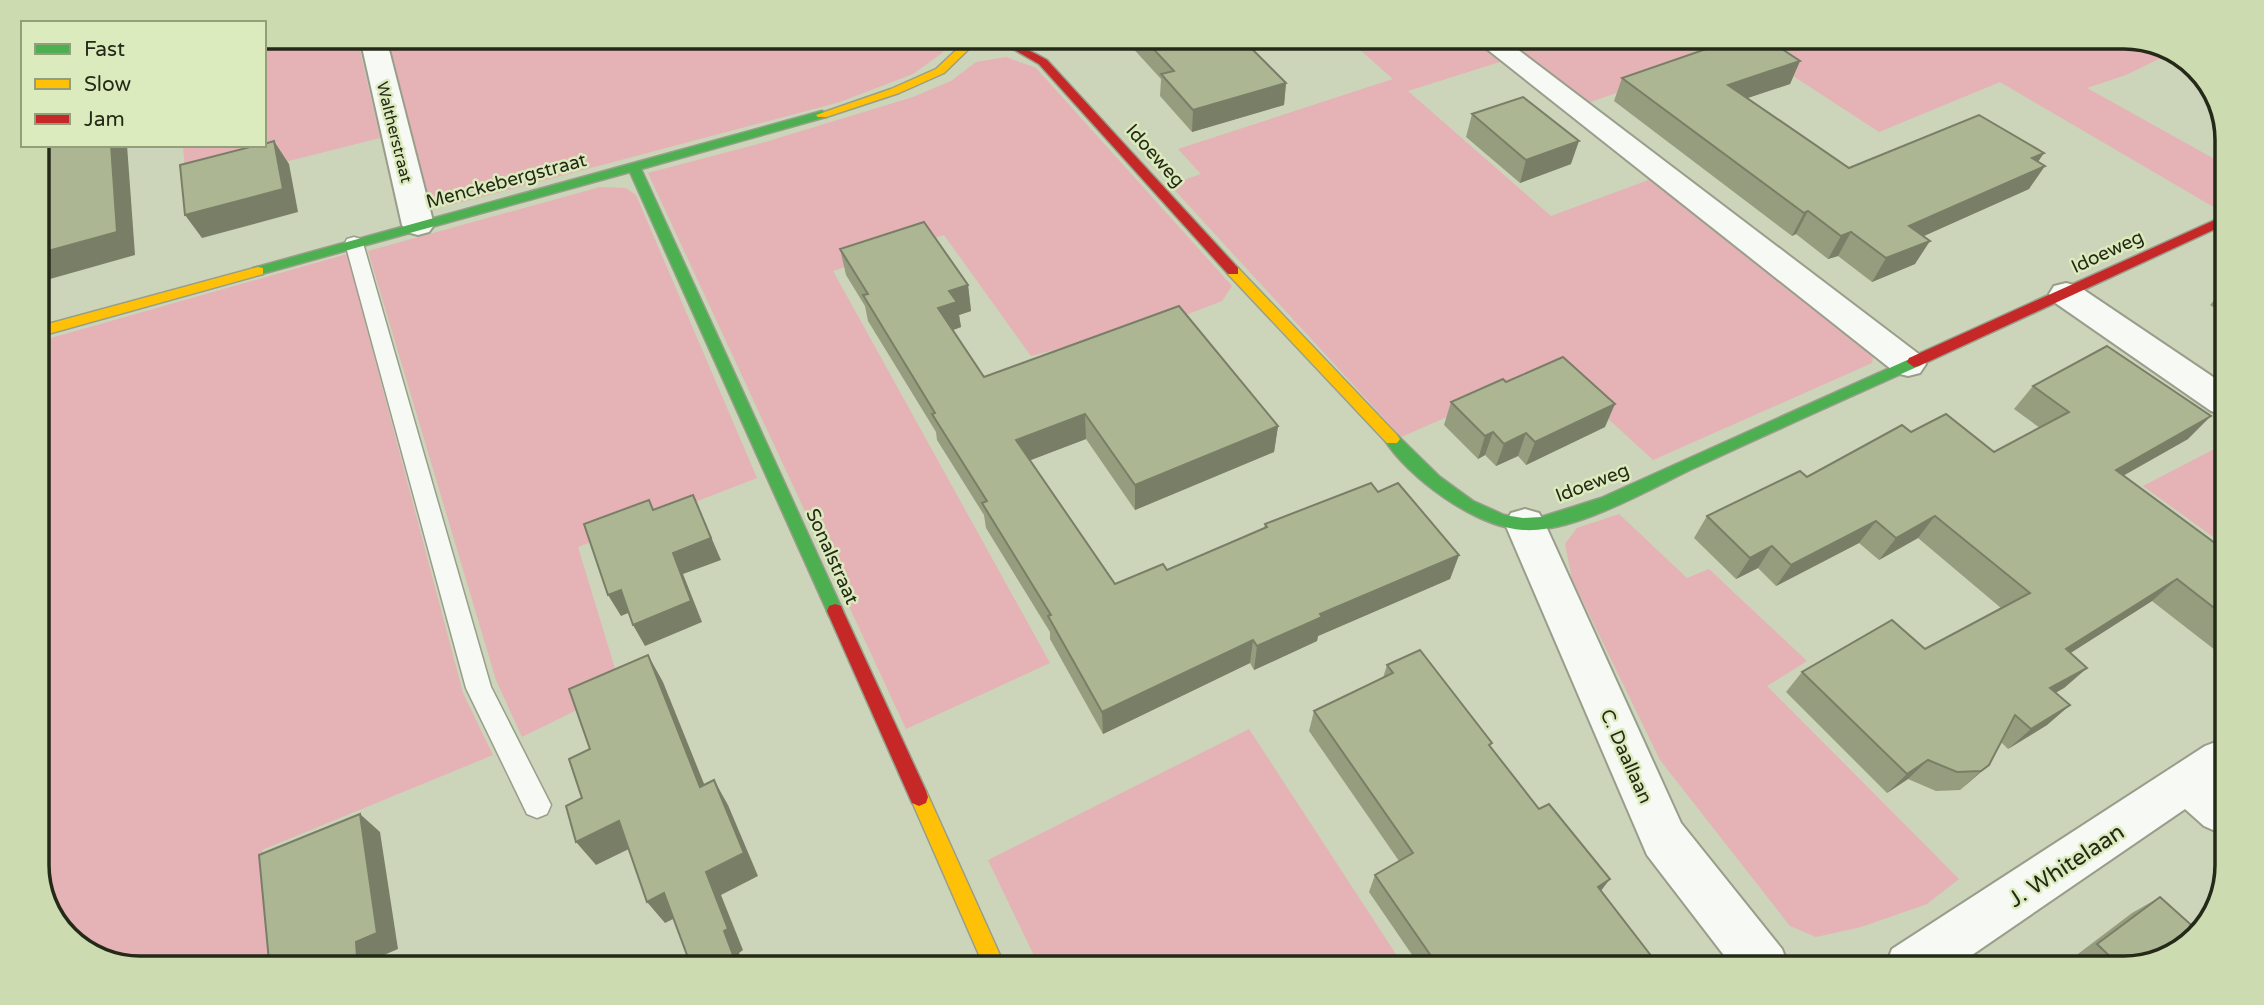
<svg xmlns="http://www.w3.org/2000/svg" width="2264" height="1005" font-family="'Varela Round',sans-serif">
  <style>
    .green { fill: #e5b2b6 }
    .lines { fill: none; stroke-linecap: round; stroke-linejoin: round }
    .lane-casing { stroke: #989e8a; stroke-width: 3 }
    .street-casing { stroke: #989e8a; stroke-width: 4 }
    .fast-casing { stroke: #989e8a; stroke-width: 3 }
    .slow-casing { stroke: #989e8a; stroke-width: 3 }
    .jam-casing { stroke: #989e8a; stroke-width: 3 }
    .lane { fill: #f7f9f5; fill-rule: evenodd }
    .street { fill: #f7f9f5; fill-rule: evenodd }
    .fast { fill: #4caf50; fill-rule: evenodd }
    .slow { fill: #ffc107; fill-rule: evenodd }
    .jam { fill: #c62828; fill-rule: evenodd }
    .wall { fill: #959d7e }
    .shaded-wall { fill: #797f67 }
    .building { fill: #adb693; stroke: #797f67; stroke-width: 2 }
    .labels { text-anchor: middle; stroke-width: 5; stroke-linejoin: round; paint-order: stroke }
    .far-street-label { font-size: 16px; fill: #252a18; stroke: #dcebbd }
    .street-label { font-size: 19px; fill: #252a18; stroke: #dcebbd }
    .near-street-label { font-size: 23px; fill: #252a18; stroke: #dcebbd }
    .rim { fill: none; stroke: #252a18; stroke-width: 3.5 }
  </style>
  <rect width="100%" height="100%" fill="#ccd4ba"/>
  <g class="green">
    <polygon points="264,37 357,38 380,138 186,187 183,145 264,145"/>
    <polygon points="385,38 951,40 942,53 913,74 840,102 451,205 433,203 424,192"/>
    <polygon points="1351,42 1483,42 1506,60 1408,91 1551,216 1654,178 1874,350 1872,363 1653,460 1555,370 1401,437 1170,185 1201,174 1178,149 1393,79"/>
    <polygon points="1500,42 2164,45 2173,52 2126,75 2087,88 2227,166 2226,204 2217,209 2000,82 1879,132 1746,45 1691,67 1582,105"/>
    <polygon points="1006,57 1036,68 1232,286 1222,301 1183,316 1031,356 944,235 833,271 1050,663 906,729 648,173 762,143 913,97 951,81 976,62"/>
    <polygon points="600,187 626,188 636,195 757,478 578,547 616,672 599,699 522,737 496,680 368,251"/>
    <polygon points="347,254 463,693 493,755 262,850 277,961 100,960 58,928 37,872 37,342"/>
    <polygon points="2224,444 2223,544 2143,486"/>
    <polygon points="1619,514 1687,578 1709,569 1807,661 1767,686 1959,879 1927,904 1861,927 1816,937 1790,926 1660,760 1572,579 1565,544 1577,528"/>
    <polygon points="1249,729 1403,965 1038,964 988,860"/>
  </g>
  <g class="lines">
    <g class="lane-casing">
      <polygon id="lane" points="354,237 361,239 363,243 491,687 551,805 547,814 537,818 527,814 466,688 345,243 347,239"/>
    </g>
    <g class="street-casing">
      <g id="street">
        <polygon points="360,38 386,38 434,225 429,232 418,235 407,232 402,225"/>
        <polygon points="1478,42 1508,42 1920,355 1926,364 1920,373 1908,376 1896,373"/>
        <polygon points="2066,283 2078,286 2225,385 2224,415 2211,411 2054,302 2049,294 2054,286"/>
        <polygon points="1525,509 1539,513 1545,524 1681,823 1782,949 1789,967 1733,967 1647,855 1505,524 1511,513"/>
        <polygon points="2221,740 2220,833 2204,826 2185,809 1953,968 1885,967 1892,949 2205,746"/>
      </g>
    </g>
    <g class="fast-casing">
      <g id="fast">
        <polygon points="822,111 826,113 826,117 641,169 843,611 841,616 835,618 829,616 827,611 630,172 258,275 251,271 253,268"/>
        <path d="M1914,357L1921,362L1919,366C1843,400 1767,434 1692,469C1646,491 1574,533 1523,530C1476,527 1408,478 1384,439L1392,433L1397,435L1440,477L1473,501L1504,515L1523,518L1541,517L1601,498Z"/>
      </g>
    </g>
    <g class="slow-casing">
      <g id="slow">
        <polygon points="967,40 978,40 944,73 899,93 826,117 818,117 816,115 891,89 936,69"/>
        <polygon points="258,267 263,268 263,274 37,337 37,327"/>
        <polygon points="1233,267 1238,268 1397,435 1400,439 1397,443 1387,443 1228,274 1226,271"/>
        <polygon points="919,788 926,791 1004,964 983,964 910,797 912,791"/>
      </g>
    </g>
    <g class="jam-casing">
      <g id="jam">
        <path d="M982,40C1008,40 1024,47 1047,60L1238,268V274H1228L1039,64L1013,49Z"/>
        <polygon points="2226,215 2226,224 1919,366 1914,367 1907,362 1909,358"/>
        <polygon points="835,604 841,606 843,611 926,791 928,797 926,803 919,806 912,803 827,611 829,606"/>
      </g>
    </g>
    <use href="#lane" class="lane"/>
    <use href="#street" class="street"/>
    <use href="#fast" class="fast"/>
    <use href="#slow" class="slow"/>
    <use href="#jam" class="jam"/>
  </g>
  <g class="wall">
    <polygon points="1129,41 1247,41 1244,42 1286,83 1284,105 1192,132 1160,96 1161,79 1129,44"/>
    <polygon points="1708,43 1773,43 1800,61 1790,84 1747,98 1849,168 2039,162 2029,189 1923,236 1915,264 1872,282 1838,256 1828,259 1796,234 1792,236 1614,101 1622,78 1705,49"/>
    <polygon points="1472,114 1571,164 1520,183 1466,137"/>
    <polygon points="840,249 968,285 971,311 959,315 961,327 953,330 984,377 1278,426 1274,452 1135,510 1086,439 1030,460 1115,584 1167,570 1264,528 1265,524 1378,492 1459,555 1450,579 1318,636 1317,641 1254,670 1250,663 1103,734 1050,639 1050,632 986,528 984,515 937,440 936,432 868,321 865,306 846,275"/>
    <polygon points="2225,287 2225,315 2210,305"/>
    <polygon points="1506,382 1605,427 1526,465 1518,456 1496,466 1485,455 1478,459 1444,425 1451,402"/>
    <polygon points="2033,386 2188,439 2123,476 2223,549 2222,645 2215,650 2152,601 2070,653 2087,668 2064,688 2055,693 2070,705 2047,725 2008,749 2001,742 1989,765 1960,790 1936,791 1908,779 1887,793 1786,692 1802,672 1925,649 2001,608 1918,538 1879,560 1859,543 1776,586 1758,568 1736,579 1694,538 1707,516 1807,477 1911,432 1994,452 2040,428 2014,409"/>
    <polygon points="1387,665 1490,748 1659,966 1419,965 1369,892 1375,875 1399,861 1309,731 1314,711 1383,678"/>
    <polygon points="2160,897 2125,968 2078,968 2070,960 2132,913"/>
  </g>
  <g class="shaded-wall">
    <polygon points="1800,61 1790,84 1718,108 1728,85"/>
    <polygon points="1286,83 1284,105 1192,132 1193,110"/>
    <polygon points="274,141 289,164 298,212 202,238 185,215"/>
    <polygon points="1579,141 1571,164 1520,183 1526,160"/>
    <polygon points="111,145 127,145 135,255 43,281 37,274 37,254"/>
    <polygon points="2044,153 2032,171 2045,166 2029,189 1895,249 1909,226 2032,158"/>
    <polygon points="1808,211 1796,234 1792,236 1804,213"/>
    <polygon points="1851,232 1838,256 1828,259 1841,236"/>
    <polygon points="1930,241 1915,264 1872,282 1886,258"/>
    <polygon points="968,285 971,311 959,315 961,327 942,334 938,308 949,291"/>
    <polygon points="1615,404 1605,427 1526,465 1535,442"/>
    <polygon points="1085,414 1086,439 1018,465 1016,440"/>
    <polygon points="2211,416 2188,439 2094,492 2116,470"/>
    <polygon points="1278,426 1274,452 1135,510 1135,485"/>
    <polygon points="1493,432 1485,455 1478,459 1485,436"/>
    <polygon points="1526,433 1518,456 1496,466 1504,444"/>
    <polygon points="693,495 721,560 683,574 702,622 645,646 633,625"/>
    <polygon points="1935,516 1918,538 1879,560 1896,538"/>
    <polygon points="1876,521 1859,543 1776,586 1791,565"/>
    <polygon points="1772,546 1758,568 1736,579 1750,558"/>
    <polygon points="1459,555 1450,579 1318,636 1317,641 1254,670 1257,646 1320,614"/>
    <polygon points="2177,579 2152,601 2044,670 2066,649"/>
    <polygon points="621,590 633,611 621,616 608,595"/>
    <polygon points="1253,640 1250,663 1103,734 1102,712"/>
    <polygon points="648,655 663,682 715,811 700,787"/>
    <polygon points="2087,668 2064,688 2028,708 2050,688"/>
    <polygon points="2070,705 2047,725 2008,749 2031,729"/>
    <polygon points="1928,760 1908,779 1887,793 1907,774"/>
    <polygon points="1989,765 1967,784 1960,790 1981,771"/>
    <polygon points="714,780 728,805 758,876 721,895 743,950 739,953 743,963 736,963 724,931 706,872"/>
    <polygon points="360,814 380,832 398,949 377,958 378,961 348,961 356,942"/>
    <polygon points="619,821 637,845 596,865 576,842"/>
    <polygon points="1610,879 1597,896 1598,887"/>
    <polygon points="664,893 681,915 665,923 647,902"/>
  </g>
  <g class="building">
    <polygon points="1146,41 1244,41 1286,83 1193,110 1161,74 1174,71"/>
    <polygon points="1710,43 1773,43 1800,61 1728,85 1849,168 1979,115 2044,153 2032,158 2045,166 1909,226 1930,241 1886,258 1851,232 1841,236 1808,211 1804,213 1622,78 1715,46"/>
    <polygon points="1523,97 1579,141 1526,160 1472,114"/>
    <polygon points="274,141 283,189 185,215 180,165 258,145 264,145 264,144"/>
    <polygon points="37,145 111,145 117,232 37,254"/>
    <polygon points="924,222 968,285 949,291 957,302 938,308 984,377 1179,306 1278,426 1135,485 1085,414 1016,440 1115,584 1163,564 1167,570 1267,527 1265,524 1371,483 1378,492 1398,483 1459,555 1320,614 1322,617 1257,646 1253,640 1102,712 1048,616 1051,615 982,503 987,501 932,414 935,413 863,295 868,294 840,249"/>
    <polygon points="2107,346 2211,416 2116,470 2223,549 2222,614 2177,579 2066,649 2087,668 2050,688 2070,705 2031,729 2015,715 1989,765 1981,771 1957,772 1928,760 1907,774 1802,672 1892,620 1925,649 2030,593 1935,516 1896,538 1876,521 1791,565 1772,546 1750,558 1707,516 1800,471 1807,477 1902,425 1911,432 1946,414 1994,452 2069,412 2033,386"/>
    <polygon points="1563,357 1615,404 1535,442 1526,433 1504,444 1493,432 1485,436 1451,402 1503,379 1506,382"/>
    <polygon points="693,495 711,538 673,553 691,601 633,625 621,590 608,595 584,524 649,500 653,510"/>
    <polygon points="1420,650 1492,743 1489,745 1539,809 1549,804 1610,879 1598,887 1659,966 1438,966 1375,875 1413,853 1314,711 1393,673 1387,665"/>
    <polygon points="648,655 700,787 714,780 744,853 706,872 728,929 724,931 736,963 690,963 664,893 647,902 619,821 576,842 566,806 582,798 569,759 590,749 569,689"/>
    <polygon points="360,814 377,933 356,942 357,957 348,961 269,961 259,855"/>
    <polygon points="2160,897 2198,931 2182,951 2122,968 2097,944"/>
  </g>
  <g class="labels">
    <g class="far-street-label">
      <text transform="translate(395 132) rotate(76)" y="6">Waltherstraat</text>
    </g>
    <g class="street-label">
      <text transform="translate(1156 155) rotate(48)" y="7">Idoeweg</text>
      <text transform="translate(506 180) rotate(-15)" y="7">Menckebergstraat</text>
      <text transform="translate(2107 251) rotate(-25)" y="7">Idoeweg</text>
      <text transform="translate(1592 482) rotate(-21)" y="7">Idoeweg</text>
      <text transform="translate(833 556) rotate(66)" y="7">Sonalstraat</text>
      <text transform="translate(1627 756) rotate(66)" y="7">C. Daallaan</text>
    </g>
    <g class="near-street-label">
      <text transform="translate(2066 865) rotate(-33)" y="8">J. Whitelaan</text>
    </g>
  </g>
  <path d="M0 0H2264V1005H0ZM140 49H2124A91 91 0 0 1 2215 140V865A91 91 0 0 1 2124 956H140A91 91 0 0 1 49 865V140A91 91 0 0 1 140 49Z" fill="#cddcb0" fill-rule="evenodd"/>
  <path class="rim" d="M140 49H2124A91 91 0 0 1 2215 140V865A91 91 0 0 1 2124 956H140A91 91 0 0 1 49 865V140A91 91 0 0 1 140 49Z"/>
  <rect x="21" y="21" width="245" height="126" fill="#dcebbd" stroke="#939e7b" stroke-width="2"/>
  <rect x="35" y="44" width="35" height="10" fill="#4caf50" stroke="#939e7b" stroke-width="2"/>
  <text x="84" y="56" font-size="21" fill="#252a18">Fast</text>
  <rect x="35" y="79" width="35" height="10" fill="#ffc107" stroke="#939e7b" stroke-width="2"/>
  <text x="84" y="91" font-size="21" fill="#252a18">Slow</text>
  <rect x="35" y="114" width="35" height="10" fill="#c62828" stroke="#939e7b" stroke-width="2"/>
  <text x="84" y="126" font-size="21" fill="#252a18">Jam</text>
</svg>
